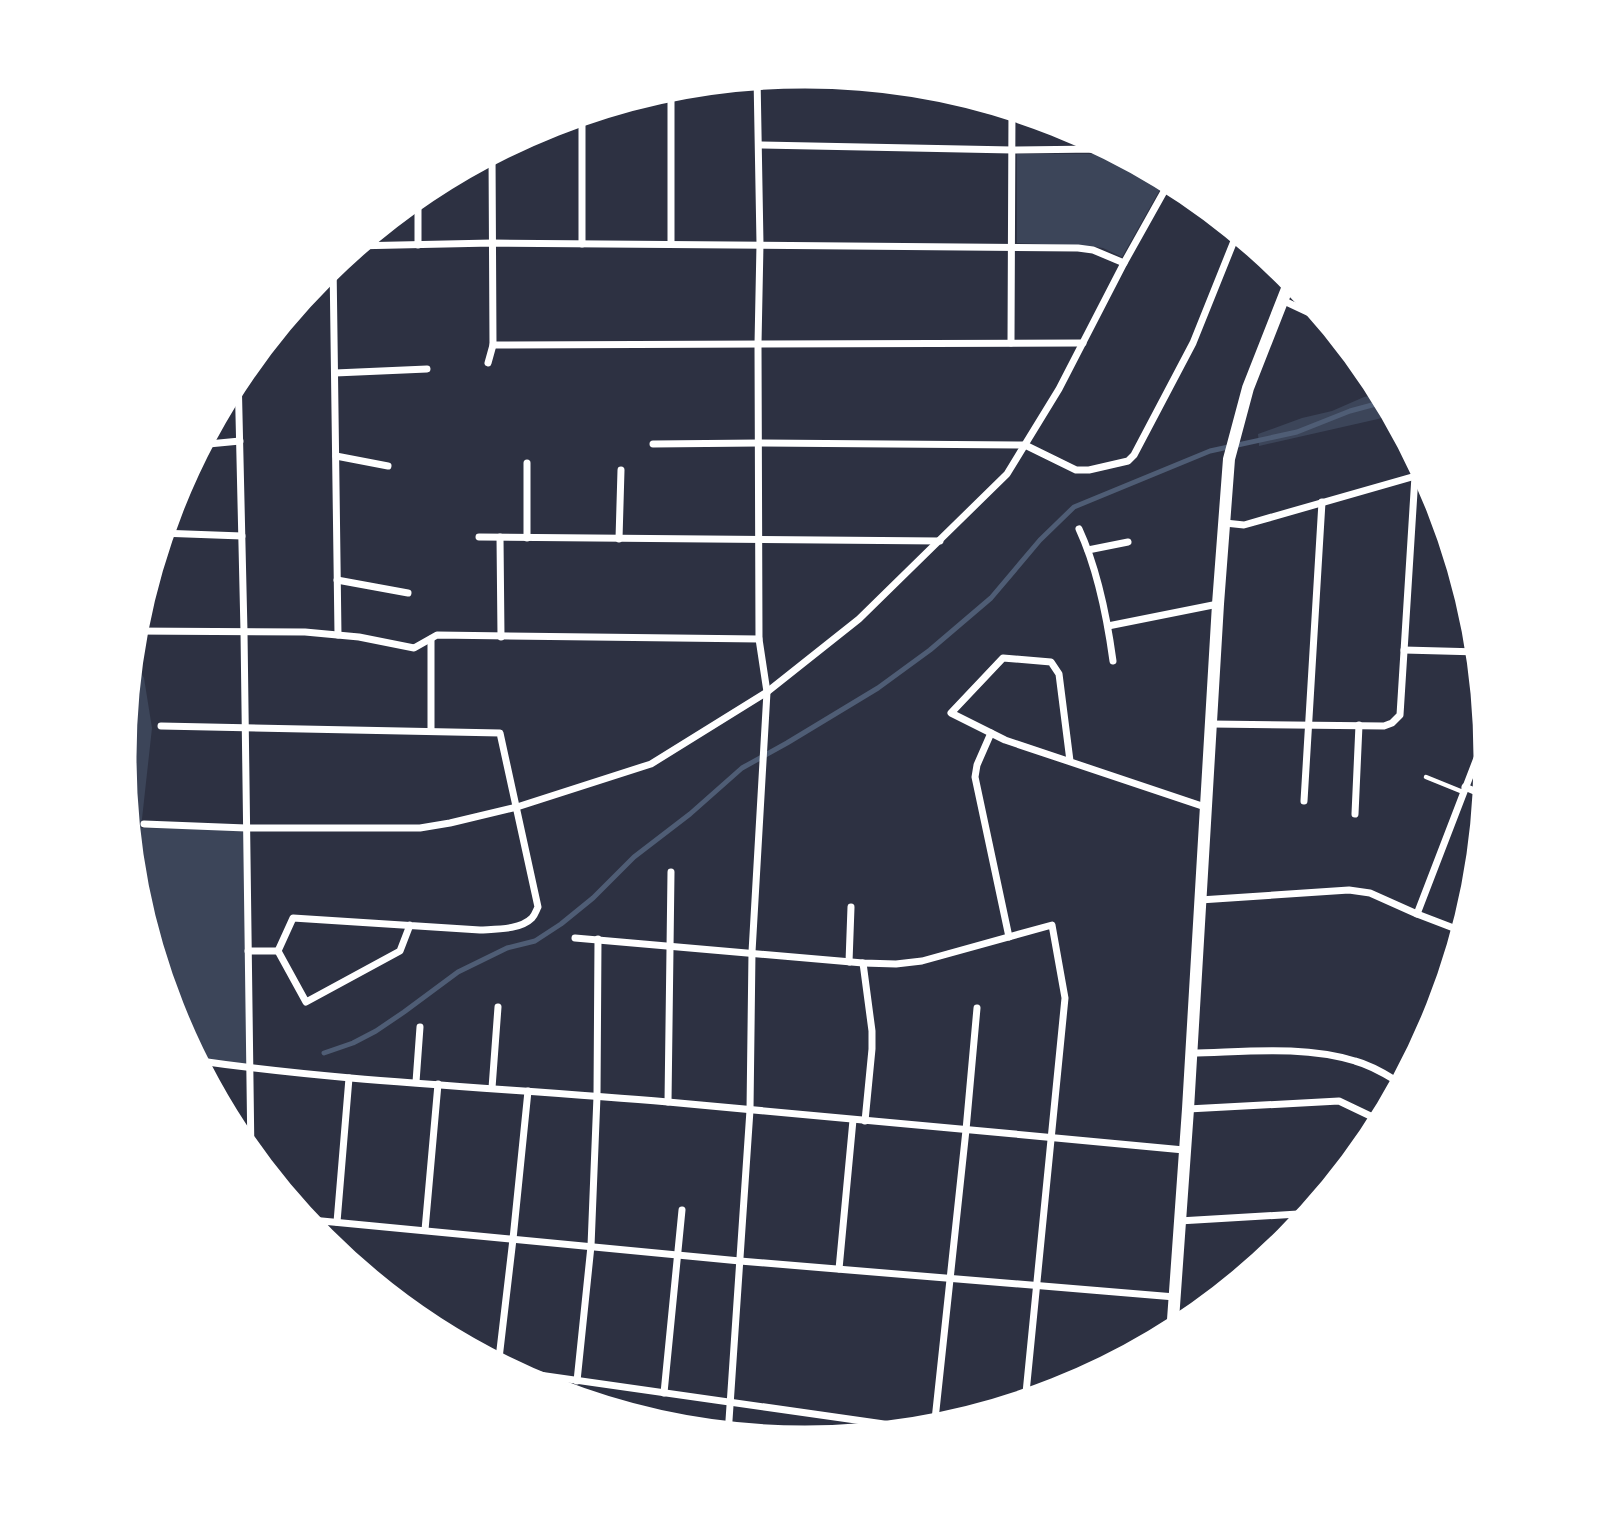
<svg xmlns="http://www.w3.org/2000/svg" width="1609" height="1514" font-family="Karla,sans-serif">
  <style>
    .green { fill: #3c4559 }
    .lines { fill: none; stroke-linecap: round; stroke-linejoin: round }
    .stream { stroke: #4f5d75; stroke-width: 5 }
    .service { stroke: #fff; stroke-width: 4.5 }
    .minor { stroke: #fff; stroke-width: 7 }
    .tertiary { stroke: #fff; stroke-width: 12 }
    .rim { fill: none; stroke: #fff; stroke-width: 9 }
  </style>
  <rect width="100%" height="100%" fill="#2d3142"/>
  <g class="green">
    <polygon points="1017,154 1099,154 1120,157 1167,177 1122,257 1103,248 1090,246 1017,243"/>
    <polygon points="1383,393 1394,414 1378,419 1259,446 1258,434 1302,418 1332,411 1364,397"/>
    <polygon points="129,654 144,678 152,728 141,828 244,829 247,1064 192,1058 171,1019 132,890 119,757"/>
  </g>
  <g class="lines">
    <polyline class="stream" points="324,1053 353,1043 376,1031 404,1012 458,972 507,948 535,941 561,924 593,898 634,857 690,814 742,768 787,743 878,688 930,650 991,598 1040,540 1074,507 1210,451 1297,432 1350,411 1387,401"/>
    <polyline class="service" points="1426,777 1463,792"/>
    <g class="minor">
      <polyline points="582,112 582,244"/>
      <polyline points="759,145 1012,150 1096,149 1122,154"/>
      <polyline points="671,244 671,85"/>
      <polyline points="418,245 418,192"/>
      <polyline points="352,246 492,243 1078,248 1093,250 1124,263"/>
      <polyline points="333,262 338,635"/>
      <polyline points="1282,300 1331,323"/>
      <polyline points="1011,343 1012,107"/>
      <polyline points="493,345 1083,343"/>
      <polyline points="488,363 493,345 492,151"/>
      <polyline points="238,372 244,632 251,1157"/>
      <polyline points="335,373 427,369"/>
      <polyline points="653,444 759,443 1025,445 1076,470 1089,470 1128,461 1134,455 1193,343 1238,231"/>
      <polyline points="198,445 240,441"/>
      <polyline points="336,456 388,466"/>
      <polyline points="527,463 527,538"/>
      <polyline points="1225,523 1244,525 1426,473"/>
      <path d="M1079,529C1098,570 1107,617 1113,661"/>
      <polyline points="160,533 242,536"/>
      <polyline points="479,537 940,541"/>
      <polyline points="500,537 501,637"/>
      <polyline points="619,539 621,470"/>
      <polyline points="1088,550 1128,542"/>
      <polyline points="337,580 408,593"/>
      <polyline points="1108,626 1218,604"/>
      <polyline points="132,631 305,632 359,637 414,648 437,635 759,639"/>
      <polyline points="431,639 431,731"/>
      <polyline points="1404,650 1479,652"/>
      <polyline points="1211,724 1384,726 1392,723 1400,715 1415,476"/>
      <path d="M161,726L500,733L538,907C536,911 535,915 532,918C520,930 496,929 480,930L293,918L278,951L306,1002L400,951L410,925"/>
      <polyline points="991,733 977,765 975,777 1009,937"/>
      <polyline points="1070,761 1059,674 1051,662 1003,658 951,713 1005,740 1205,807"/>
      <polyline points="1465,787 1486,796"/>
      <polyline points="1304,801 1322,502"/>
      <polyline points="1355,814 1359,725"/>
      <polyline points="144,824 246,828 420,828 450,823 517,807 651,764 767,692 859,619 1007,474 1059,389 1124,263 1171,179"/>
      <polyline points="1200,900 1349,890 1370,893 1417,914 1464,932"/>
      <polyline points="1417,914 1487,732"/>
      <polyline points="575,938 863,963 896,964 922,961 1052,925 1065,998 1025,1403"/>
      <polyline points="248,951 278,951"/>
      <polyline points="849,962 851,907"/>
      <polyline points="863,963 872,1031 872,1049 865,1121"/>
      <path d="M1191,1053C1245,1052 1303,1045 1355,1061C1370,1065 1382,1072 1395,1080"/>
      <path d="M193,1060C350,1083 510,1088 668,1102C840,1117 1012,1134 1184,1150"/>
      <polyline points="416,1082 420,1027"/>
      <polyline points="492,1088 498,1007"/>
      <polyline points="668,1102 671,872"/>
      <polyline points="1188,1109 1339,1101 1383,1122"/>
      <polyline points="301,1219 740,1261 1175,1297"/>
      <polyline points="1179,1221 1298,1214"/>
      <polyline points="337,1222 349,1078"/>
      <polyline points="425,1230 438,1084"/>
      <polyline points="839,1269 853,1120"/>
      <polyline points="498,1367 513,1239 528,1091"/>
      <polyline points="505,1370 926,1430"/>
      <polyline points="577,1381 591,1246 597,1096 598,939"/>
      <polyline points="664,1393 682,1210"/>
      <polyline points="934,1429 966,1130 977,1008"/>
      <polyline points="728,1435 750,1110 752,952 767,692 759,639 758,344 760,244 757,76"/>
    </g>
    <polyline class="tertiary" points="1172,1334 1188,1109 1218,604 1229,459 1248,388 1292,276"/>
  </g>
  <path d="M0 0H1609V1514H0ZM132 757a673 673 0 1 1 1346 0a673 673 0 1 1-1346 0Z" fill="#fff" fill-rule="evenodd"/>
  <path class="rim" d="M132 757a673 673 0 1 1 1346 0a673 673 0 1 1-1346 0Z"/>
</svg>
